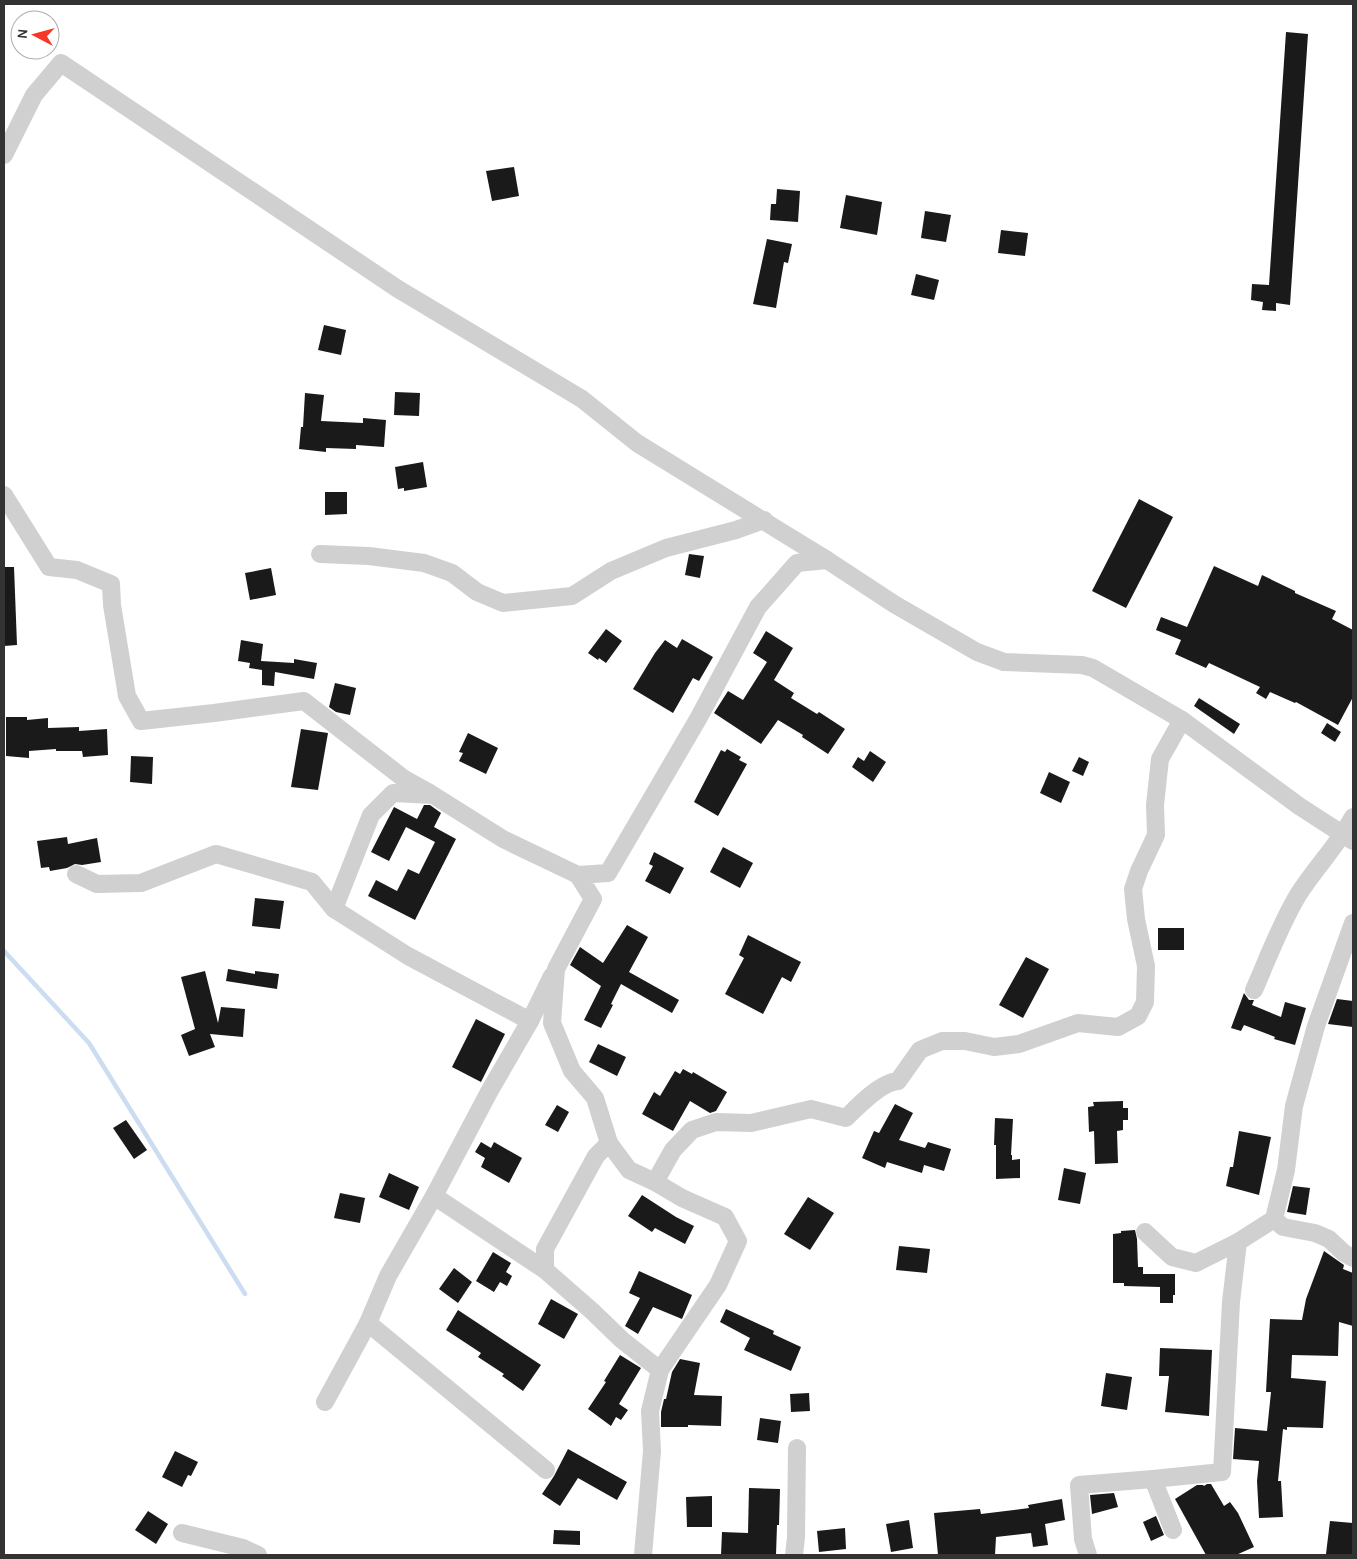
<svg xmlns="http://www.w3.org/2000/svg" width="1357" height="1559" font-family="Karla,sans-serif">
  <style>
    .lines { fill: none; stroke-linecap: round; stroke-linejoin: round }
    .stream { stroke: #ccddf1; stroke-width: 4.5 }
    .building { fill: #1a1a1a }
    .minor { stroke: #d0d0d0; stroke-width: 18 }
  </style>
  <rect width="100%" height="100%" fill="#fff"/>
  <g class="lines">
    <polyline class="stream" points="4,951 89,1043 245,1294"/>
  </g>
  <g class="building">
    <polygon points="1286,32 1308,34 1290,305 1276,303 1276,311 1262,310 1263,302 1251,300 1252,284 1269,285"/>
    <polygon points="514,167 519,196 492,201 486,171"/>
    <polygon points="777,189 800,191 798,222 770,220 771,204 776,204"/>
    <polygon points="846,195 882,202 877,235 840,228"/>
    <polygon points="925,211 951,215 946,242 921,238"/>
    <polygon points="1001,230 1028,233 1025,256 998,253"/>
    <polygon points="767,239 792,244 788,263 784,262 776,308 753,304"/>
    <polygon points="916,274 939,280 934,300 911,295"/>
    <polygon points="324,325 346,330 341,355 318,350"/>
    <polygon points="395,392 420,393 419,416 394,415"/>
    <polygon points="305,393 324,395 321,421 363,423 363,418 386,420 384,447 356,445 356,449 326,448 326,452 299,449 301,427 303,427"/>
    <polygon points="423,462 427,487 404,491 404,488 398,489 395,467"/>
    <polygon points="325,492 347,492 347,514 325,515"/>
    <polygon points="1139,499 1173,517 1126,608 1092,591"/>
    <polygon points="689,554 704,556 700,578 685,575"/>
    <polygon points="1214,566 1258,586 1262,575 1295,591 1295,593 1336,611 1332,619 1353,630 1353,697 1338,725 1296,702 1295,703 1270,692 1266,699 1256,693 1260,687 1209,663 1206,668 1175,654 1181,640 1156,630 1161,617 1187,627"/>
    <polygon points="4,567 14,567 17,645 4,646"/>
    <polygon points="271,568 276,595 250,600 245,573"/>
    <polygon points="606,629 622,641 606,663 599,658 598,660 588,653"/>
    <polygon points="766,631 793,648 774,680 794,693 791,698 817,714 819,712 845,729 828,754 802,737 803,735 778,720 761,744 714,713 728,691 743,700 767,662 753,653"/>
    <polygon points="682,639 713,657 699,681 693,678 673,713 633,689 655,653 665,640 677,648"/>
    <polygon points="241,640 263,644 261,661 294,663 294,659 317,663 314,679 275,672 274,686 262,685 262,670 249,668 250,663 238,661"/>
    <polygon points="335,683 356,688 350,715 336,712 329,707"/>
    <polygon points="1199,698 1240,724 1234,734 1194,706"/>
    <polygon points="6,717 27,717 27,720 48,718 48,728 79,727 79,731 107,729 108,755 83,757 82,751 56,751 56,749 29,751 29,758 6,756"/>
    <polygon points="1327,723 1341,732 1335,742 1321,733"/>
    <polygon points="301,729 328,733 318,790 291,787"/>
    <polygon points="468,733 498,748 486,774 459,761 463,753 459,752"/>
    <polygon points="727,749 741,757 739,760 747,764 718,816 694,802 721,750 725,752"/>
    <polygon points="870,751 886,762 873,782 852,767 858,757 864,761"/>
    <polygon points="131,756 153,757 152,784 130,782"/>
    <polygon points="1079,757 1089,762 1083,776 1072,771"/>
    <polygon points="1049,772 1070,782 1061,803 1040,793"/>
    <polygon points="424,805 430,805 441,813 434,827 456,839 415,920 368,896 376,880 397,891 408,869 419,874 435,842 406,827 389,861 371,852 394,807 417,819"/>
    <polygon points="67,837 68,844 97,838 101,862 82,865 75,864 67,868 50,871 49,867 41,868 37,841"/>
    <polygon points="723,847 753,863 740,888 710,872"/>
    <polygon points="654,852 684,868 670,894 645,881 653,866 649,864"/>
    <polygon points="255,898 284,901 280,929 252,926"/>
    <polygon points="627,925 648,937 629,972 679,1000 672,1013 621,984 611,1004 613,1005 601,1028 584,1020 601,986 570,965 580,947 603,963"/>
    <rect x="1158" y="928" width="26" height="22"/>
    <polygon points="748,935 801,962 791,982 782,977 763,1014 725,994 744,958 739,955"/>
    <polygon points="1026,957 1049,969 1023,1018 999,1005"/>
    <polygon points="228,969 255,974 255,971 279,974 277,989 226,981"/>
    <polygon points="205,971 218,1023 221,1007 245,1009 243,1037 210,1034 215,1047 189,1056 181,1035 195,1029 181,977"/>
    <polygon points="1244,993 1249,1000 1254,1000 1252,1005 1281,1017 1285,1002 1306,1008 1295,1045 1274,1039 1275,1037 1244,1025 1241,1031 1231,1028"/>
    <polygon points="1337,999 1353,1001 1353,1027 1328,1024"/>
    <polygon points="476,1019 505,1034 481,1082 452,1067"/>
    <polygon points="598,1044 626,1057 617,1076 589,1062"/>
    <polygon points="683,1069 692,1074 693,1072 727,1092 716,1111 710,1113 690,1101 673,1131 642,1114 654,1092 660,1096 675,1071 680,1074"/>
    <polygon points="1123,1101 1123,1108 1128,1108 1128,1120 1123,1120 1123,1130 1117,1131 1118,1163 1095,1164 1094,1131 1089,1132 1088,1107 1094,1106 1093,1102"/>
    <polygon points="895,1104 913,1113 899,1140 925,1148 928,1142 951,1149 944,1171 924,1165 922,1173 887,1162 885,1168 862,1158 874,1131 879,1133"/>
    <polygon points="557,1105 569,1112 558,1132 545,1125"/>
    <polygon points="995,1118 1013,1119 1011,1155 1012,1155 1012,1160 1020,1159 1020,1178 996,1179 996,1145 994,1145"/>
    <polygon points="126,1120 147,1150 134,1159 113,1128"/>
    <polygon points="1239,1131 1271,1137 1259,1195 1226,1186 1230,1167 1233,1167"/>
    <polygon points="481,1142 491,1148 494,1142 522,1158 509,1183 481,1167 485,1158 475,1152"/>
    <polygon points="1064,1168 1086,1173 1080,1204 1058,1200"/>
    <polygon points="389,1173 419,1187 409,1210 379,1197"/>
    <polygon points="1293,1186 1310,1188 1306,1215 1287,1212"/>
    <polygon points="340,1193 365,1198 360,1223 334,1218"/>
    <polygon points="642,1195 676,1217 694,1226 685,1244 655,1228 652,1232 628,1216"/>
    <polygon points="808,1197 834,1213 810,1250 784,1234"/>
    <polygon points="1135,1230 1137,1239 1138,1267 1143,1267 1143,1274 1175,1274 1175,1295 1173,1295 1173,1303 1160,1303 1160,1287 1124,1286 1124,1283 1113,1283 1113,1234 1121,1233 1121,1231"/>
    <polygon points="899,1246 930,1249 927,1273 896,1270"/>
    <polygon points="1324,1251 1344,1265 1343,1269 1353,1273 1353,1326 1339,1322 1338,1356 1292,1355 1291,1378 1326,1381 1323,1428 1287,1427 1287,1430 1283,1429 1278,1481 1281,1481 1283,1517 1259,1518 1257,1481 1259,1461 1233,1459 1235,1428 1267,1431 1271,1392 1266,1392 1270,1319 1302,1320 1306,1299"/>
    <polygon points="493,1252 511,1263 506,1272 512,1276 507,1286 500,1282 494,1292 476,1281"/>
    <polygon points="454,1268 472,1282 458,1303 439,1289"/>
    <polygon points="639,1271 692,1295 682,1319 653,1307 638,1334 625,1326 640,1298 629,1293"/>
    <polygon points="551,1299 578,1314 564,1339 538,1324"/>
    <polygon points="726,1309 774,1331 773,1334 801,1347 791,1371 744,1350 750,1338 720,1322"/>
    <polygon points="458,1310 541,1365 523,1391 502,1376 504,1374 478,1357 481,1353 446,1330"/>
    <polygon points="1160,1348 1212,1350 1209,1416 1165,1412 1169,1376 1159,1376"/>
    <polygon points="620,1355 641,1368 619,1404 628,1410 621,1420 616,1417 611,1426 588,1409 606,1382 604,1381"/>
    <polygon points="680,1359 700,1363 694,1395 722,1396 721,1426 688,1425 688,1427 661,1427 661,1412 664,1399 666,1399 672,1372"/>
    <polygon points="1106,1373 1132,1377 1127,1410 1101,1406"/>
    <polygon points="809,1393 810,1411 791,1412 790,1394"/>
    <polygon points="760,1418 781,1421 778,1443 757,1440"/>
    <polygon points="568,1449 627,1482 617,1500 578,1478 560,1506 542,1494 554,1476"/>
    <polygon points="175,1451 198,1462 191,1476 188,1475 182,1487 162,1477"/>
    <polygon points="1207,1484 1211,1484 1224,1506 1230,1502 1238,1513 1254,1547 1236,1555 1206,1555 1175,1499 1197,1485 1203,1485 1204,1486"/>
    <polygon points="749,1488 780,1489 779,1525 777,1525 776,1555 721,1555 722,1532 748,1533"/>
    <polygon points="1114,1493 1118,1507 1092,1514 1090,1495"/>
    <polygon points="712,1496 712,1527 687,1527 686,1497"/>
    <polygon points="1062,1499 1065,1520 1045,1524 1048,1545 1033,1547 1031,1533 996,1537 995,1555 938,1555 934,1513 980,1509 981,1514 1029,1508 1028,1505"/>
    <polygon points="148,1511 168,1524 156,1544 135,1530"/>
    <polygon points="1156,1516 1164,1535 1151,1541 1143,1522"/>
    <polygon points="909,1520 913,1548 891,1552 886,1524"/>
    <polygon points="1330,1521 1353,1523 1352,1555 1326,1554"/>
    <polygon points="845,1528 846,1549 819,1552 817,1531"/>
    <polygon points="554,1530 580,1531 580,1545 553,1544"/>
  </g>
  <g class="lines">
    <g class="minor">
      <polyline points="4,155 34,95 61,63 398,289 582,399 637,443 827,560"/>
      <polyline points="4,495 49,567 77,570 111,584 112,605 127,696 141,721 214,713 304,701 403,778 430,793"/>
      <polyline points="320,554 369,556 424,563 452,573 477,592 503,603 572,596 611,571 666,548 736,530 764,520"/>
      <polyline points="76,874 97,884 141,883 216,854 312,882 334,909"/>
      <polyline points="578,875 503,839 433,795 393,793 371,815 334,909 408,956 530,1021 489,1092 434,1196 545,1270 592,1311 622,1340 660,1370 650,1411 652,1451 643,1555"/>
      <path d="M1254,990C1268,958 1280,925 1298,895C1315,868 1338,845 1353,817"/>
      <polyline points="530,1021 552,976"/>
      <polyline points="609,1143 629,1170 655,1182 682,1198 725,1217 738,1241 718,1285 660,1370"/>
      <path d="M655,1182L673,1150L692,1130L716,1122L751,1123L811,1109L846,1118C858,1106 881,1082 898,1081L920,1050L942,1041H965L994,1047L1019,1044L1078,1023L1118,1027L1138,1016L1145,1002L1146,966L1136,919L1133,889L1139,871L1156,835L1155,805L1160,759L1182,720"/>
      <polyline points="1274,1219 1283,1227 1315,1233 1329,1239 1344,1253 1353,1258"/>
      <polyline points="1145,1232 1172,1257 1196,1263 1238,1242"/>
      <polyline points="545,1270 545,1249 596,1156 609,1143 595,1098 572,1071 552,1023 556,969 593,899 578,875 608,873 698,719 758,607 797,563 827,560 894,604 977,652 1004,662 1082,665 1093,668 1182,720 1299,806 1353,841"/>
      <polyline points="368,1323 546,1470"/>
      <polyline points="325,1402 368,1323 388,1276 434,1196"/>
      <polyline points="1173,1530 1153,1479 1222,1472 1231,1302 1238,1242 1274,1219 1286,1170 1294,1106 1316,1026 1353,923"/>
      <polyline points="182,1533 243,1548 258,1555"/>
      <polyline points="794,1555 796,1537 797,1448"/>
      <polyline points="1088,1555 1083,1539 1079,1485 1153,1479"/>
    </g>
  </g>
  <rect width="1357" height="1559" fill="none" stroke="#333333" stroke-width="10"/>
  <g transform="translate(35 35) rotate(276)"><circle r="24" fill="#ffffff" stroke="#adadad"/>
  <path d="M0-4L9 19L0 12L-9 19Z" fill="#f73627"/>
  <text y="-8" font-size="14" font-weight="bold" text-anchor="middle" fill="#333333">N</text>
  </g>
</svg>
